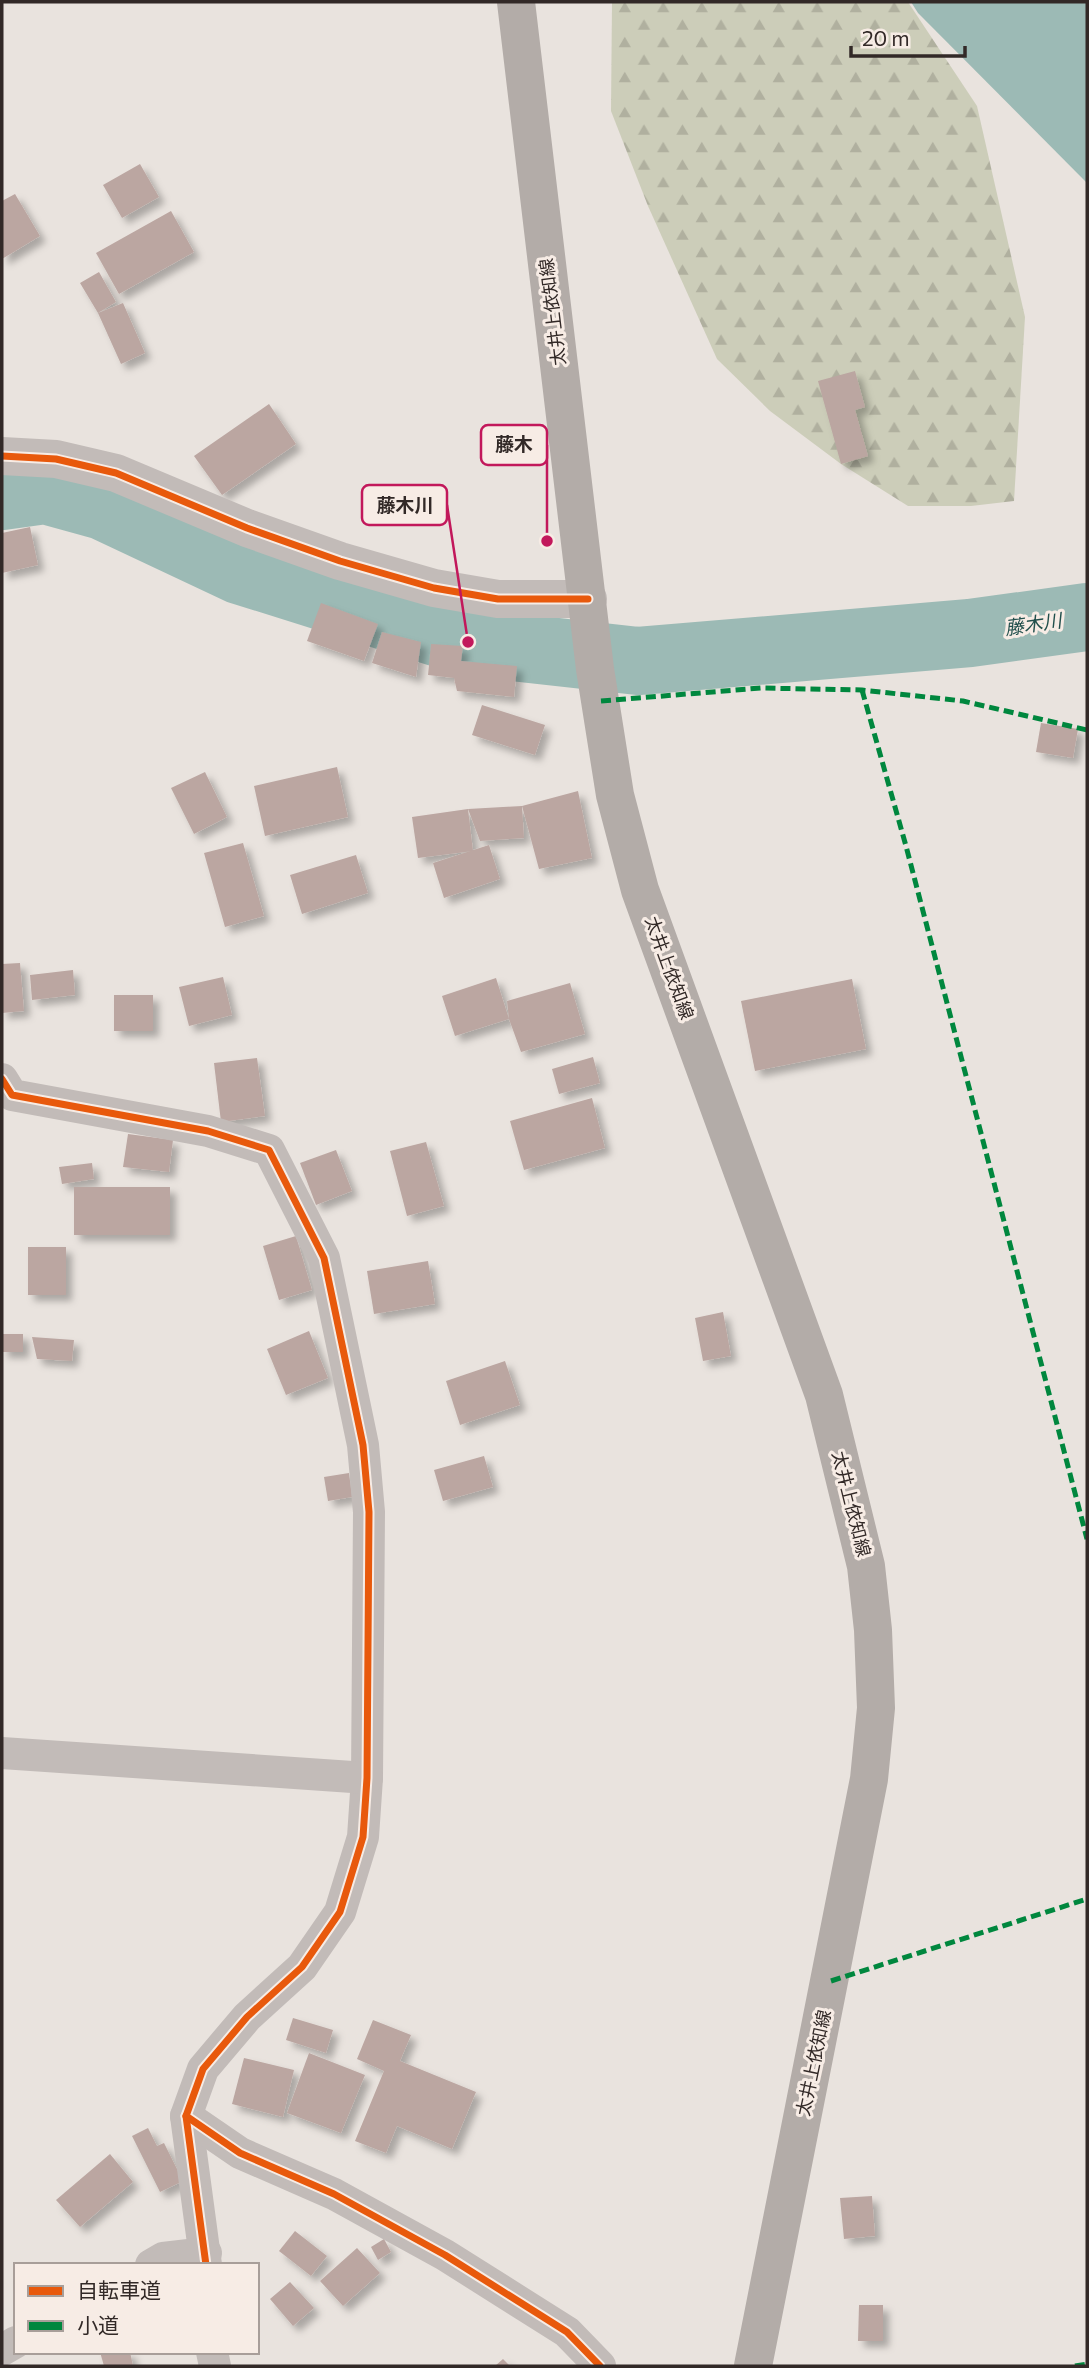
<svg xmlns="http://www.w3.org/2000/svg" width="1089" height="2368" font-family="Commissioner,'Noto Sans JP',sans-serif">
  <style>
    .forest { fill: url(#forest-firs) }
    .water { fill: #9cbab5 }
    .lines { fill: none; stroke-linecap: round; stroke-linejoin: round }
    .river { stroke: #9cbab5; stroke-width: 68 }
    .building { fill: #bba6a1; filter: url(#shadow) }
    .minor { stroke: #c2bbb8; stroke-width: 32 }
    .tertiary { stroke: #c2bbb8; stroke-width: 38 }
    .secondary { stroke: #b3aca8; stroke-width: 38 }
    .quiet { stroke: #00873e; stroke-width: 5; stroke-dasharray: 10 5; stroke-linecap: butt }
    .cycleway-casing { stroke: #f7ece5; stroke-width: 11 }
    .cycleway { stroke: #e8590c; stroke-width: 7 }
    .labels { text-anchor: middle; stroke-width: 6; stroke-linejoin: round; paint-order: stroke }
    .street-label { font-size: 18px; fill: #322927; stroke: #f7ece5 }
    .water-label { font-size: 19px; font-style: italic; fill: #214f4c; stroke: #f7ece5 }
    .leader { fill: none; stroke: #c2185b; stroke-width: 2.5 }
    .callout-dot { fill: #c2185b; stroke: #f7ece5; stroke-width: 2.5 }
    .callout { fill: #f7ece5; stroke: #c2185b; stroke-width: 2.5 }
    .callout-label { font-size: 19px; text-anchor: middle; font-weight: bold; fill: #322927 }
  </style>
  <defs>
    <pattern id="forest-firs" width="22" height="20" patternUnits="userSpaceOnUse" patternTransform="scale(1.75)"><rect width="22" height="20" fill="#cccdb9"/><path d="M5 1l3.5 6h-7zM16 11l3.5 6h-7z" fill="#b0b09f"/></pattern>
    <filter id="shadow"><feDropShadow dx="6" dy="6" stdDeviation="3.5" flood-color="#0004"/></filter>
  </defs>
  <rect width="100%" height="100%" fill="#e9e3de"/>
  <polygon class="forest" points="612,2 908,2 977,106 1025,317 1014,501 971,506 908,506 841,464 770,411 717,359 648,206 611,111"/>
  <polygon class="water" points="911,2 1087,2 1087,183 918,13"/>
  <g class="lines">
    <polyline class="river" points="2,496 45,490 103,506 239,570 468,642 638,661 970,633 1087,617"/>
  </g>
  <g class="building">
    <polygon points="140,164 159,197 122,218 103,185"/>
    <polygon points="15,194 40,236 2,259 2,201"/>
    <polygon points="171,211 194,252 119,294 96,253"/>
    <polygon points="99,272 116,302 98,313 123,303 145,353 121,364 98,313 80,283"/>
    <polygon points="855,371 865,407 855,410 868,456 841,464 818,381"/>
    <polygon points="269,404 296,444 222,495 194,456"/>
    <polygon points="30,527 38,565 2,573 2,533"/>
    <polygon points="321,603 378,624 364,661 307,641"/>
    <polygon points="382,632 421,642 416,677 372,663"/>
    <polygon points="431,644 463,646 461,661 517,666 514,697 457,691 454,678 428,675"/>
    <polygon points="482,705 545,725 535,755 472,735"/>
    <polygon points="1041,723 1078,729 1073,758 1036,752"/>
    <polygon points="337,767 348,817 265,836 254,786"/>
    <polygon points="205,772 227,817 194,834 171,788"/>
    <polygon points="578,791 592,858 539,869 522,806"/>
    <polygon points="522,806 524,838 480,841 468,809"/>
    <polygon points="468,809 473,851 418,858 412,817"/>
    <polygon points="243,843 264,916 225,927 204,853"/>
    <polygon points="489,845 500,879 444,898 433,863"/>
    <polygon points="356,855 368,893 302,914 290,875"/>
    <polygon points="20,963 24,1011 2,1013 2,964"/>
    <polygon points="73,970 75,995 32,1000 30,975"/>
    <polygon points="223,977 232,1015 189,1026 179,987"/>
    <polygon points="496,978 509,1019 507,1001 570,983 585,1034 521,1052 509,1019 455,1036 442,996"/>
    <polygon points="852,979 866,1049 755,1071 741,1001"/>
    <rect x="114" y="995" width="39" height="36"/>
    <polygon points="593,1057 600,1083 559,1094 552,1069"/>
    <polygon points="257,1058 265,1116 221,1122 214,1063"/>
    <polygon points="592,1098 605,1148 524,1170 510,1121"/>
    <polygon points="128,1134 173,1140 169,1172 123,1167"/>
    <polygon points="426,1142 444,1206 407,1216 390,1151"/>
    <polygon points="336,1150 352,1191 316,1205 300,1163"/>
    <polygon points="92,1163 94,1179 62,1184 59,1167"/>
    <rect x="74" y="1187" width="96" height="48"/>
    <polygon points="296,1236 312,1290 279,1300 263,1246"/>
    <rect x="28" y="1247" width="38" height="48"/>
    <polygon points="428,1261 435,1304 374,1314 367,1271"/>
    <polygon points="723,1312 731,1356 703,1361 695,1318"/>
    <polygon points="309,1331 328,1378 286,1395 267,1349"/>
    <rect x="2" y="1334" width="21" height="18"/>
    <polygon points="32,1337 74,1340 72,1361 37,1359"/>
    <polygon points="505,1361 520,1405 460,1425 446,1381"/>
    <polygon points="484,1456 493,1487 443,1501 434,1470"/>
    <polygon points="349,1473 352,1497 328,1501 324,1477"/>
    <polygon points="293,2018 333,2030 326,2053 286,2040"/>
    <polygon points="373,2020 411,2035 400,2061 476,2092 452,2149 397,2126 386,2153 355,2141 384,2071 357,2059"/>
    <polygon points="309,2053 365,2075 341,2133 287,2113"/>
    <polygon points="244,2058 294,2070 283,2117 232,2104"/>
    <polygon points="148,2128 157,2146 164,2143 183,2181 160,2192 132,2136"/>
    <polygon points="110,2154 133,2182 80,2227 56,2200"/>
    <polygon points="872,2196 875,2236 844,2239 840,2198"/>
    <polygon points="295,2231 327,2256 311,2276 279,2251"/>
    <polygon points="384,2239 391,2252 378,2260 371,2247"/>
    <polygon points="357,2248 380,2273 343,2306 320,2281"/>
    <polygon points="290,2282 314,2308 293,2326 270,2299"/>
    <polygon points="859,2305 883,2305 883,2341 858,2341"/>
    <polygon points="100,2352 130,2352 133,2366 104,2366"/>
    <polygon points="503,2359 510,2366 495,2366"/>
  </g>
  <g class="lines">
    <g class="minor">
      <polyline points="2,1079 12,1095 208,1131 269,1150 324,1258 363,1445 369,1512 367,1778 363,1837 340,1912 302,1967 247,2017 203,2069 186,2116 206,2265"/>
      <polyline points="2,1753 367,1778"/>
      <polyline points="186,2116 240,2153 334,2194 445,2255 567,2332 600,2366"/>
      <polyline points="151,2265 163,2258 206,2253"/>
      <polyline points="2,2350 16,2342"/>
      <polyline points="212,2352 215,2366"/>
    </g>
    <polyline class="tertiary" points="2,456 56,459 116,473 247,528 340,561 434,588 498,599 588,599"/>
    <polyline class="secondary" points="516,2 595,669 615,795 640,890 824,1395 866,1566 873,1630 876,1708 869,1779 753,2366"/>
    <g class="quiet">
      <polyline points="862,690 906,846 1087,1539"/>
      <polyline points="601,701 761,688 862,690 963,701 1087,730"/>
      <polyline points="831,1981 1087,1899"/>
      <polyline points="1075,2366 1087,2364"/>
    </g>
    <g class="cycleway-casing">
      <g id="cycleway">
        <polyline points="2,456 56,459 116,473 247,528 340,561 434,588 498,599 588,599"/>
        <polyline points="2,1079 12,1095 208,1131 269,1150 324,1258 363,1445 369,1512 367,1778 363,1837 340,1912 302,1967 247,2017 203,2069 186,2116 206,2265"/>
        <polyline points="186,2116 240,2153 334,2194 445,2255 567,2332 600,2366"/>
      </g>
    </g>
    <use href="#cycleway" class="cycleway"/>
  </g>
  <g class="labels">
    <g class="street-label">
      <text transform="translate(553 312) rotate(-97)" y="6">太井上依知線</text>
      <text transform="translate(669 968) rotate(70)" y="6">太井上依知線</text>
      <text transform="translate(851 1504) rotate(76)" y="6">太井上依知線</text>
      <text transform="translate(814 2063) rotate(-78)" y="6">太井上依知線</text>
    </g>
    <g class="water-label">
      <text transform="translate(1033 624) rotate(-8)" y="7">藤木川</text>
    </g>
  </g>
  <path class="leader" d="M547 541L547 445M468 642L447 505"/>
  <g class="callout-dot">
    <circle cx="547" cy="541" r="7"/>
    <circle cx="468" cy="642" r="7"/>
  </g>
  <g class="callout">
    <rect x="481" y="425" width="66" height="40" rx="7"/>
    <rect x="362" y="485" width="85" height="40" rx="7"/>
  </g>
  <g class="callout-label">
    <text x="514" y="451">藤木</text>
    <text x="405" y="512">藤木川</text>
  </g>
  <rect width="1089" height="2368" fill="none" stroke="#322927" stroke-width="7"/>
  <rect x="14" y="2263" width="245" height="91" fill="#f7ece5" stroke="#a89e99" stroke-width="2"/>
  <rect x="28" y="2286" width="35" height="10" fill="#e8590c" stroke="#a89e99" stroke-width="2"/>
  <text x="77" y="2298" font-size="21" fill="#322927">自転車道</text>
  <rect x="28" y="2321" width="35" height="10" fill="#00873e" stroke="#a89e99" stroke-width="2"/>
  <text x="77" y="2333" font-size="21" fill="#322927">小道</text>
  <path d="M851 46v10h114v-10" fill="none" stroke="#322927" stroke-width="3.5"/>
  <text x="862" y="46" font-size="21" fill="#322927" stroke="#f7ece5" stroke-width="5" paint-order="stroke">20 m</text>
</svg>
